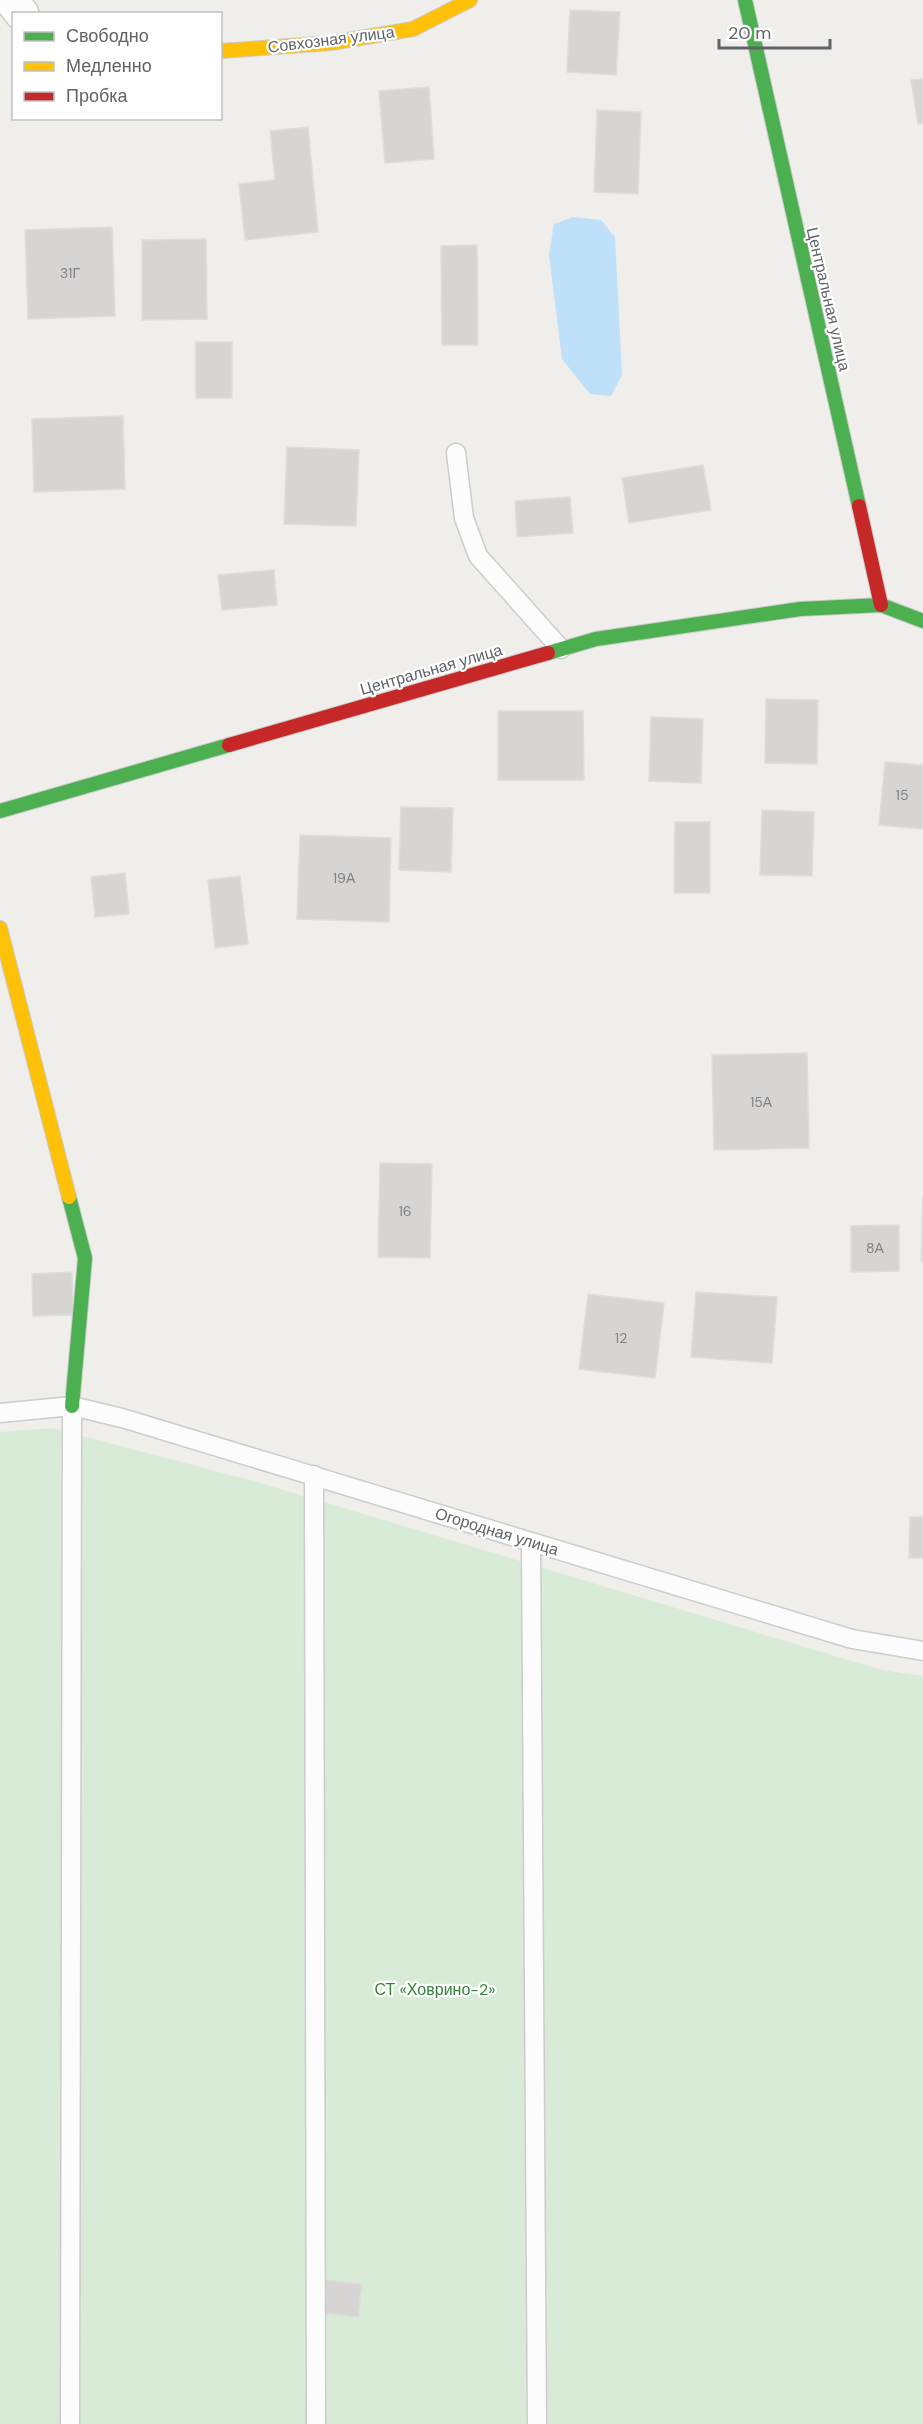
<svg xmlns="http://www.w3.org/2000/svg" width="923" height="2424" font-family="'DM Sans',sans-serif">
  <style>
    .green { fill: #d8ebd6 }
    .water { fill: #bfe0f9 }
    .building { fill: #d6d5d3; stroke: #deddd9; stroke-width: 1.5 }
    .lines { fill: none; stroke-linecap: round; stroke-linejoin: round }
    .lane-casing { stroke: #cbcccc; stroke-width: 21 }
    .street-casing { stroke: #cbcccc; stroke-width: 36 }
    .fast-casing { stroke: #cacacb; stroke-width: 16 }
    .slow-casing { stroke: #cacacb; stroke-width: 16 }
    .jam-casing { stroke: #cacacb; stroke-width: 16 }
    .lane { stroke: #fdfcfc; stroke-width: 18 }
    .street { stroke: #fdfcfc; stroke-width: 33 }
    .fast { stroke: #4caf50; stroke-width: 14 }
    .slow { stroke: #ffc107; stroke-width: 14 }
    .jam { stroke: #c62828; stroke-width: 14 }
    .labels { text-anchor: middle; stroke-width: 4.5; stroke-linejoin: round; paint-order: stroke }
    .number-label { font-size: 14px; fill: #7e8184 }
    .street-label { font-size: 16px; fill: #5f6368; stroke: #fff }
    .park-label { font-size: 16px; fill: #348238; stroke: #fff }
  </style>
  <rect width="100%" height="100%" fill="#efeeea"/>
  <polygon class="green" points="52,1428 257,1482 882,1670 923,1676 923,2424 0,2424 0,1432"/>
  <polygon class="water" points="573,217 601,220 615,237 622,375 611,396 590,394 562,359 549,255 554,224"/>
  <g class="building">
    <polygon points="570,10 620,12 616,75 567,72"/>
    <polygon points="923,79 923,123 918,124 911,80"/>
    <polygon points="429,87 434,159 385,163 379,91"/>
    <polygon points="597,110 641,112 638,194 594,192"/>
    <polygon points="308,127 318,232 245,240 239,184 275,180 270,131"/>
    <polygon points="112,227 115,316 28,319 25,230"/>
    <polygon points="206,239 207,319 142,320 142,240"/>
    <polygon points="477,245 478,345 442,345 441,246"/>
    <rect x="196" y="342" width="36" height="56"/>
    <polygon points="123,416 125,489 34,492 32,419"/>
    <polygon points="287,447 359,450 356,526 284,524"/>
    <polygon points="703,465 711,510 629,523 622,478"/>
    <polygon points="570,497 573,533 517,537 515,501"/>
    <polygon points="274,570 277,605 222,610 218,575"/>
    <polygon points="766,699 818,700 817,764 765,763"/>
    <polygon points="498,711 583,711 584,780 498,780"/>
    <polygon points="651,717 703,719 701,783 649,781"/>
    <polygon points="885,762 923,765 923,829 879,825"/>
    <polygon points="401,807 453,808 451,872 399,870"/>
    <polygon points="762,810 814,812 812,876 760,875"/>
    <polygon points="675,822 710,822 710,893 674,893"/>
    <polygon points="300,835 391,838 389,922 297,919"/>
    <polygon points="125,873 129,914 95,917 91,877"/>
    <polygon points="240,876 248,944 215,948 208,880"/>
    <polygon points="807,1053 809,1148 714,1150 712,1055"/>
    <polygon points="380,1163 432,1164 430,1258 378,1257"/>
    <polygon points="923,1196 923,1261 921,1261"/>
    <polygon points="899,1225 899,1271 851,1272 851,1226"/>
    <polygon points="72,1272 73,1315 33,1316 32,1274"/>
    <polygon points="696,1292 777,1297 772,1363 691,1357"/>
    <polygon points="588,1294 664,1303 655,1378 579,1369"/>
    <polygon points="910,1517 923,1517 923,1558 909,1558"/>
    <polygon points="316,2279 362,2284 358,2317 312,2312"/>
  </g>
  <g class="lines">
    <g class="lane-casing">
      <g id="lane">
        <polyline points="456,453 464,518 478,556 561,649"/>
        <polyline points="0,1413 72,1406 122,1418 852,1639 923,1651"/>
        <polyline points="314,1475 316,2424"/>
        <polyline points="531,1542 537,2424"/>
        <polyline points="70,2424 72,1406"/>
      </g>
    </g>
    <g class="street-casing">
      <polyline id="street" points="11,0 22,14"/>
    </g>
    <g class="fast-casing">
      <g id="fast">
        <polyline points="745,0 859,506"/>
        <polyline points="548,653 596,639 800,609 881,605 923,621"/>
        <polyline points="0,811 229,745"/>
        <polyline points="69,1197 85,1258 72,1406"/>
      </g>
    </g>
    <g class="slow-casing">
      <g id="slow">
        <polyline points="220,51 331,43 413,29 470,0"/>
        <polyline points="0,928 69,1197"/>
      </g>
    </g>
    <g class="jam-casing">
      <g id="jam">
        <polyline points="859,506 881,605"/>
        <polyline points="229,745 548,653"/>
      </g>
    </g>
    <use href="#lane" class="lane"/>
    <use href="#street" class="street"/>
    <use href="#fast" class="fast"/>
    <use href="#slow" class="slow"/>
    <use href="#jam" class="jam"/>
  </g>
  <g class="labels">
    <g class="number-label">
      <text x="70" y="278">31Г</text>
      <text x="902" y="800">15</text>
      <text x="344" y="883">19А</text>
      <text x="761" y="1107">15А</text>
      <text x="405" y="1216">16</text>
      <text x="875" y="1253">8А</text>
      <text x="621" y="1343">12</text>
    </g>
    <g class="street-label">
      <text transform="translate(331 39) rotate(-7)" y="6">Совхозная улица</text>
      <text transform="translate(829 299) rotate(77)" y="6">Центральная улица</text>
      <text transform="translate(431 669) rotate(-16)" y="6">Центральная улица</text>
      <text transform="translate(497 1531) rotate(17)" y="6">Огородная улица</text>
    </g>
    <g class="park-label">
      <text x="435" y="1995">СТ «Ховрино-2»</text>
    </g>
  </g>
  <rect x="12" y="12" width="210" height="108" fill="#ffffff" stroke="#bfc1c3" stroke-width="1.5"/>
  <rect x="24" y="32" width="30" height="9" fill="#4caf50" stroke="#bfc1c3" stroke-width="1.5"/>
  <text x="66" y="42" font-size="18" fill="#5f6368">Свободно</text>
  <rect x="24" y="62" width="30" height="9" fill="#ffc107" stroke="#bfc1c3" stroke-width="1.5"/>
  <text x="66" y="72" font-size="18" fill="#5f6368">Медленно</text>
  <rect x="24" y="92" width="30" height="9" fill="#c62828" stroke="#bfc1c3" stroke-width="1.5"/>
  <text x="66" y="102" font-size="18" fill="#5f6368">Пробка</text>
  <path d="M719 39v9h111v-9" fill="none" stroke="#5f6368" stroke-width="3"/>
  <text x="728" y="39" font-size="18" fill="#5f6368" stroke="#ffffff" stroke-width="4.5" paint-order="stroke">20 m</text>
</svg>
